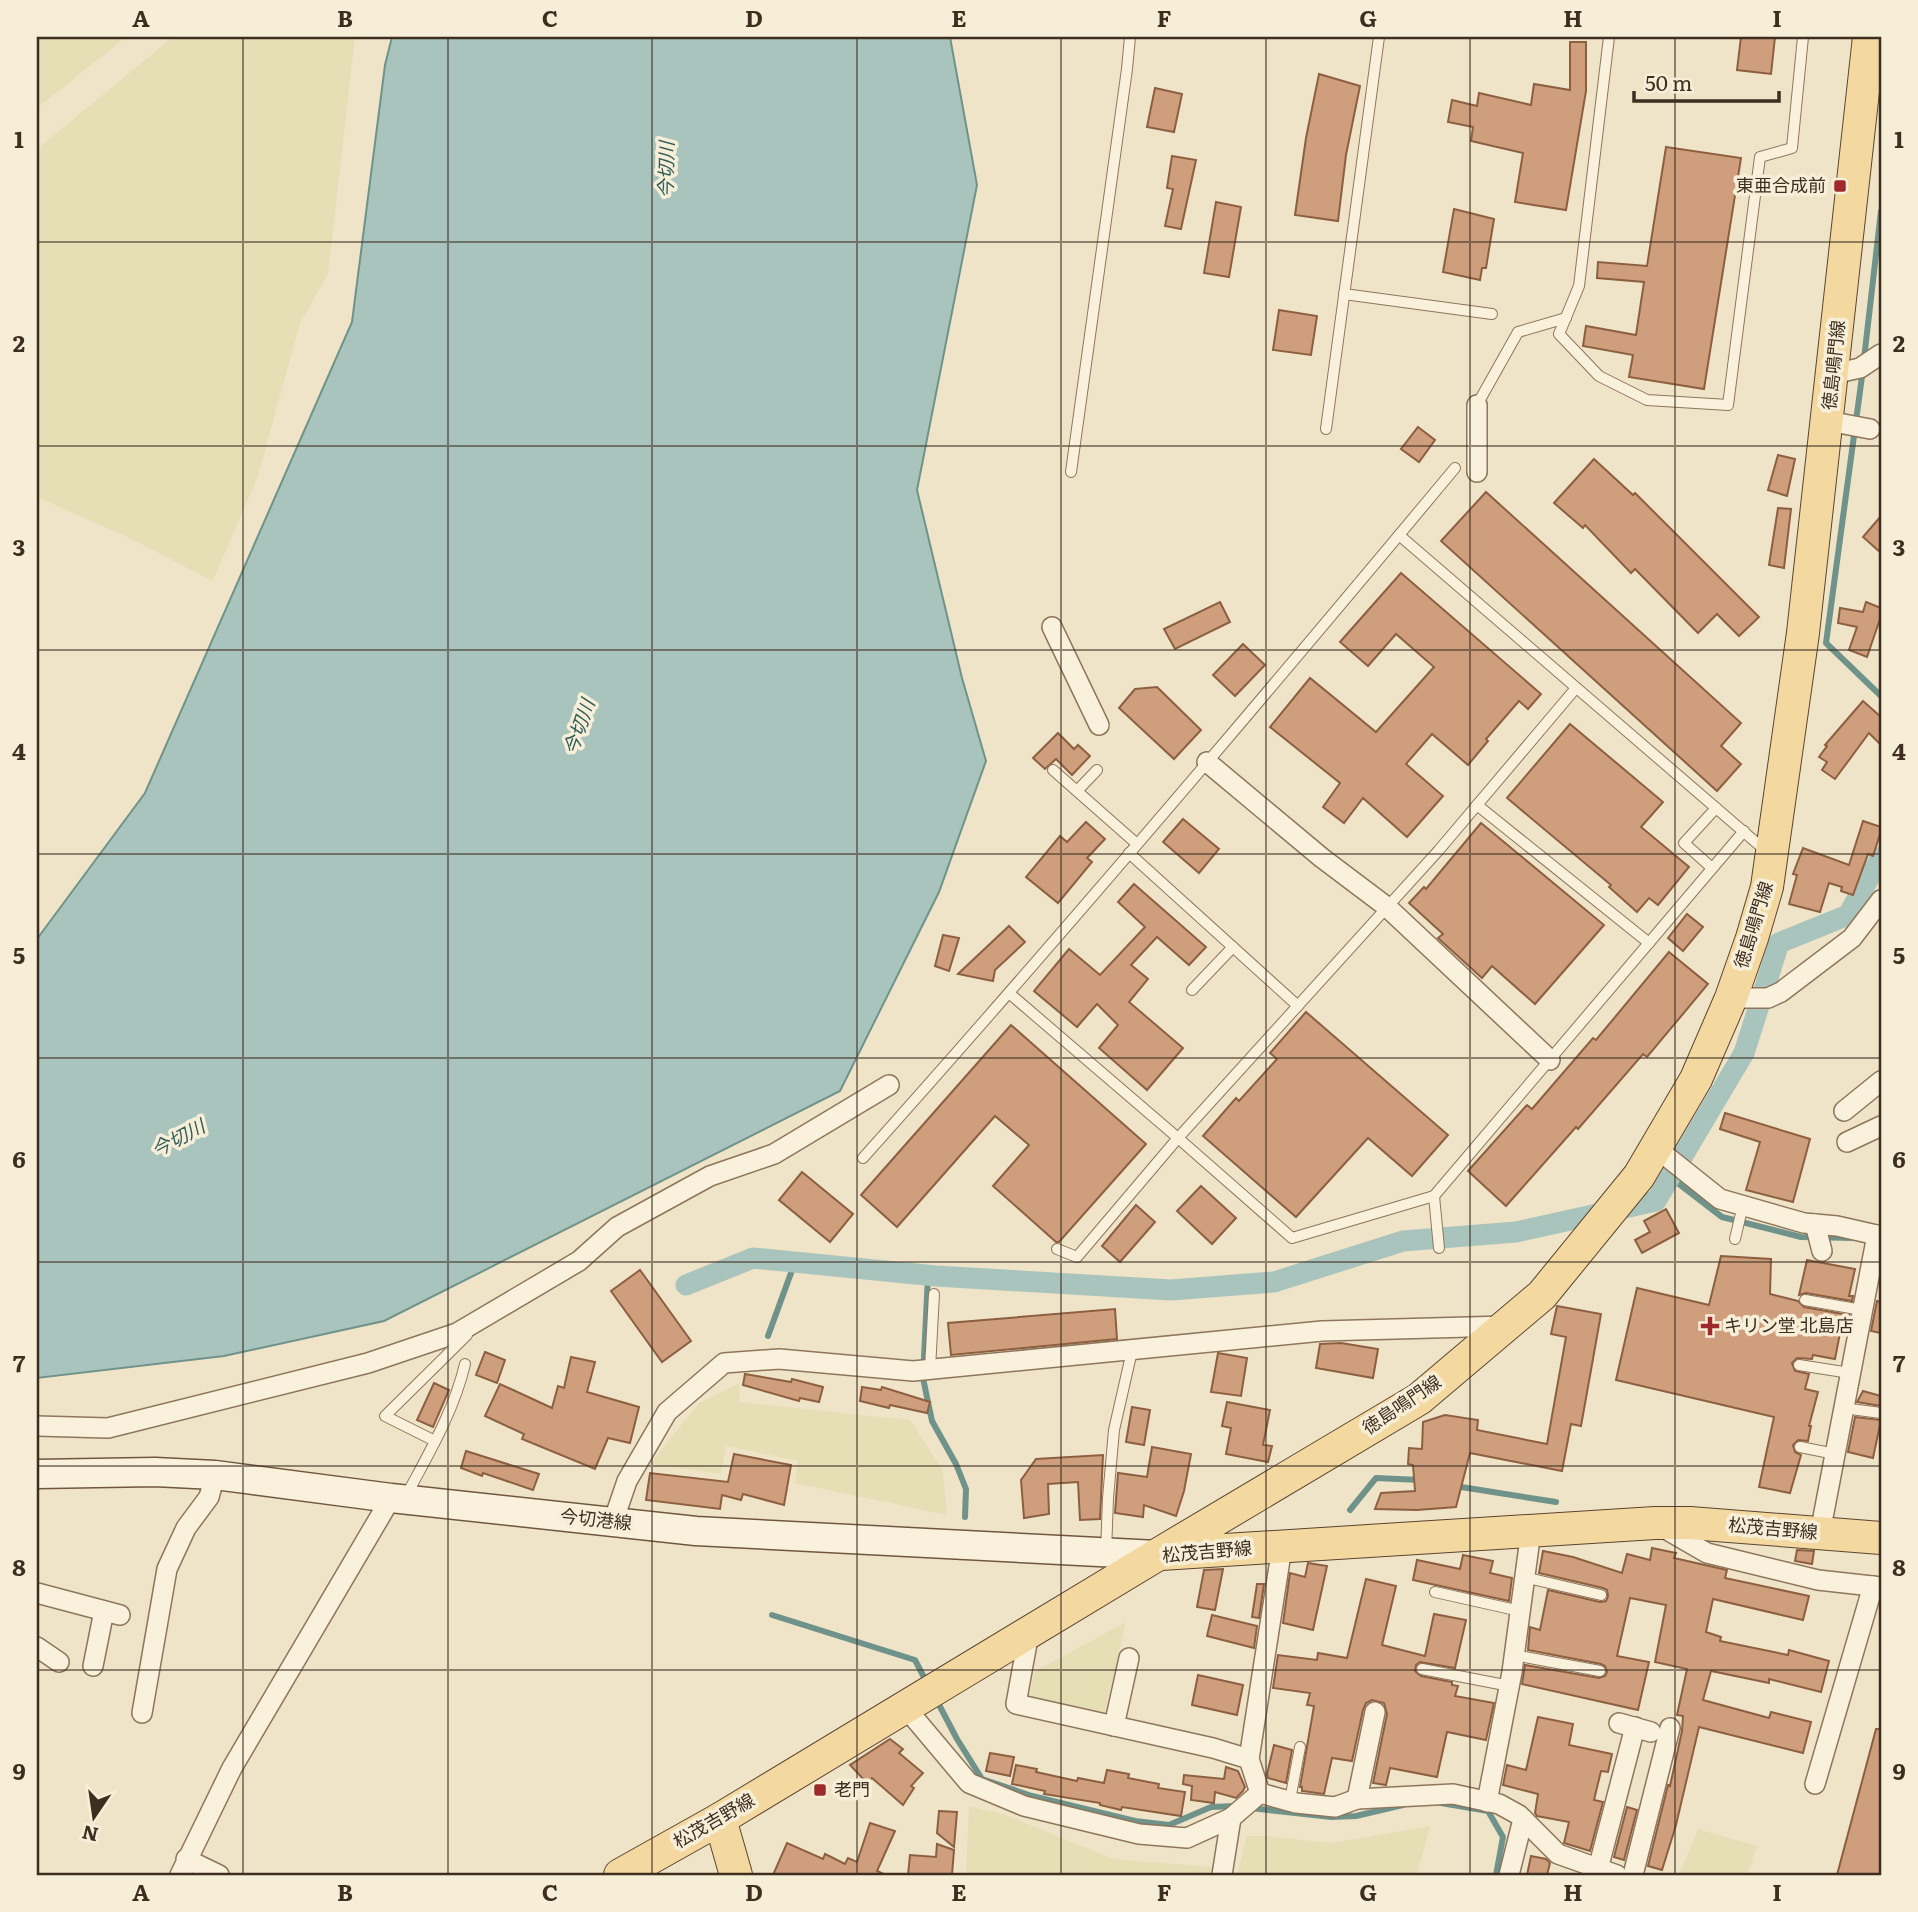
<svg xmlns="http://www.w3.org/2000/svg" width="1918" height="1912" font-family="Literata,'Noto Sans JP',serif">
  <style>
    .farmland { fill: #e6deb5 }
    .water { fill: #a9c4bc; stroke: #6f938a; stroke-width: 2 }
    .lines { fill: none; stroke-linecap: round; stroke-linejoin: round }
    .stream { stroke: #6f938a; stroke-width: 6 }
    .canal { stroke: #a9c4bc; stroke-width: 21 }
    .building { fill: #cf9f7d; stroke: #8d5f41; stroke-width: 2 }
    .service-casing { stroke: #8d765c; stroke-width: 12 }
    .minor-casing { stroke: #8d765c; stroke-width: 22 }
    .secondary-casing { stroke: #6f573f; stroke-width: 31 }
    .primary-casing { stroke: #5b4430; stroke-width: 34 }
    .service { stroke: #faf1dc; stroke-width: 10 }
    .minor { stroke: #faf1dc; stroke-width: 19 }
    .secondary { stroke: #faf1dc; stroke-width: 28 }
    .primary { stroke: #f3d9a0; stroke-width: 32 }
    .grid { fill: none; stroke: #3d2e20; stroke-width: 2; stroke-opacity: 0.55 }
    .poi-dot { fill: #9e2a2b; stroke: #f7eed8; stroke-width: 2.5 }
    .labels { text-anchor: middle; stroke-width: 7; stroke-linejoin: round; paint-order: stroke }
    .poi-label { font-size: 18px; fill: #3d2e20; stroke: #f7eed8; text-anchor: start }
    .street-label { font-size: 18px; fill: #3d2e20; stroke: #f7eed8 }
    .water-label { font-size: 19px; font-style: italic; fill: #2f5d5a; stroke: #f7eed8 }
    .neatline { fill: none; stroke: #3d2e20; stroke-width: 2.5 }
    .grid-label { font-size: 23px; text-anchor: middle; font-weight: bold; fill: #3d2e20 }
  </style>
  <rect width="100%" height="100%" fill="#f0e4c8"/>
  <g class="farmland">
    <polygon points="37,37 126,37 37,108"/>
    <polygon points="173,37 355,37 328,274 300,323 258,476 213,581 129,538 37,497 37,149"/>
    <polygon points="740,1383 739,1402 910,1420 943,1471 947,1515 795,1483 798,1461 726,1446 721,1474 650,1464 699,1403"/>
    <polygon points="1126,1622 1104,1716 1029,1699 1034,1672"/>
    <polygon points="969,1806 1003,1814 1114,1859 1212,1867 1211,1875 966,1875"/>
    <polygon points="1430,1826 1417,1875 1237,1875 1247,1836 1265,1836 1332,1843"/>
    <polygon points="1698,1829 1757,1846 1747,1875 1679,1875"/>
  </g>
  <polygon class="water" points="392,37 950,37 977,185 917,490 962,678 986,761 939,892 840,1091 384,1321 224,1356 37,1378 37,939 145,793 352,322 385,65"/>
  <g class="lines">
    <g class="stream">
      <polyline points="1864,359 1881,211"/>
      <polyline points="1863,369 1826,643 1881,696"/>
      <polyline points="1670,1177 1722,1217 1801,1237 1855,1238"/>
      <polyline points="928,1276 923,1378 932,1421 956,1464 966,1489 965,1517"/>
      <polyline points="768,1336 795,1262"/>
      <polyline points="1455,1486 1556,1502"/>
      <polyline points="1350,1510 1376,1478 1420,1480"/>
      <polyline points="772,1615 915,1660 927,1683"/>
      <polyline points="936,1699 957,1739 982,1779 1032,1796 1135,1821 1169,1825 1211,1807 1236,1806"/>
      <polyline points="1441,1803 1488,1811 1503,1837 1496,1875"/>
      <polyline points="1251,1808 1331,1817 1356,1816 1403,1805"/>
    </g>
    <polyline class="canal" points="686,1285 753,1258 936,1276 1171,1290 1274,1282 1403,1241 1516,1232 1656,1201 1744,1053 1779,943 1848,915 1881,857"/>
  </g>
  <g class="building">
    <polygon points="1741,37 1775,37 1771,74 1737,70"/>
    <polygon points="1570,42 1586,42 1586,91 1566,210 1515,202 1523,153 1471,141 1473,127 1448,122 1452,100 1477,106 1479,93 1531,105 1534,84 1570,90"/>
    <polygon points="1319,74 1360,86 1346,155 1338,221 1295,215 1306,138"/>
    <polygon points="1155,88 1182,94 1174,132 1147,127"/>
    <polygon points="1666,147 1741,158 1704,389 1629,377 1633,355 1583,346 1586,326 1636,335 1644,282 1597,278 1598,262 1647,266"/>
    <polygon points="1172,156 1196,160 1181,229 1165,226 1173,189 1167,188"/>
    <polygon points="1216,202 1241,207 1229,277 1204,273"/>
    <polygon points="1454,209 1494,219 1486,268 1482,268 1480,280 1443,272"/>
    <polygon points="1279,310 1317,316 1311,355 1273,350"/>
    <polygon points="1418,427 1435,440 1419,462 1401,449"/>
    <polygon points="1778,455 1795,459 1787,496 1768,490"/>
    <polygon points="1594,459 1633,495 1635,493 1759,617 1739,636 1717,614 1698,633 1635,569 1631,573 1585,525 1583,528 1554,503"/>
    <polygon points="1486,492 1741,723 1721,746 1741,764 1717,791 1441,541"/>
    <polygon points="1778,508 1791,509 1784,568 1769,565"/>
    <polygon points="1881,516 1881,553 1863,537"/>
    <polygon points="1401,573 1541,694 1528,709 1519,701 1486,739 1488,741 1468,765 1432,734 1406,764 1443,796 1407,837 1363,798 1344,823 1323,807 1340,783 1270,727 1310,678 1376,732 1434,667 1396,634 1368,666 1340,642"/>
    <polygon points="1220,602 1230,622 1175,649 1164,629"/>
    <polygon points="1866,602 1881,608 1881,616 1867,657 1849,650 1857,627 1838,623 1840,608 1863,612"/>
    <polygon points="1243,644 1265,665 1235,696 1213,675"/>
    <polygon points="1157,687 1201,730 1174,759 1119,708 1135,689"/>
    <polygon points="1863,701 1881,717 1881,745 1869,733 1835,779 1822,770 1827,762 1819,757 1827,746 1825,745"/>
    <polygon points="1570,724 1663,802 1641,827 1689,867 1658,905 1649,898 1637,912 1609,887 1611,885 1507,798"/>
    <polygon points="1058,733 1074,749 1078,745 1090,756 1072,775 1056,759 1045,769 1033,758"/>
    <polygon points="1183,819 1219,849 1199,873 1163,842"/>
    <polygon points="1863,821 1881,827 1881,831 1873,856 1868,854 1853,895 1841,891 1842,887 1829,883 1820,912 1789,904 1797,875 1793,874 1803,848 1849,865"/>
    <polygon points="1086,822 1105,839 1087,858 1092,862 1058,903 1026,877 1060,836 1067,842"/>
    <polygon points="1481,823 1604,925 1535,1004 1492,966 1482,978 1438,938 1443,934 1409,903 1424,887 1426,889"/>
    <polygon points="1134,884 1206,947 1189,965 1157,937 1131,965 1148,979 1129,1002 1183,1048 1147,1090 1099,1048 1118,1025 1097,1004 1077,1027 1034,991 1069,949 1100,975 1145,927 1118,902"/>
    <polygon points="1687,914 1703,927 1683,951 1668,938"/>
    <polygon points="1009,926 1025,942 995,970 993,981 958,974"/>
    <polygon points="943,935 959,938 949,971 935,966"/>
    <polygon points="1669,952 1708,984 1647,1057 1643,1054 1578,1129 1576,1127 1506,1206 1468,1171 1527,1105 1532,1109 1593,1038 1596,1040"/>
    <polygon points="1306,1012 1448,1135 1412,1176 1368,1138 1296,1217 1203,1136 1236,1098 1239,1101 1277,1059 1270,1053"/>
    <polygon points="1011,1025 1146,1144 1059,1242 1056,1242 993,1186 1029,1145 995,1116 897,1227 861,1195"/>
    <polygon points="1725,1113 1810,1139 1793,1202 1746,1190 1760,1142 1720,1129"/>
    <polygon points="802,1172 853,1214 830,1242 779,1200"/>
    <polygon points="1201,1186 1236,1218 1212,1244 1177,1211"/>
    <polygon points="1136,1205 1155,1222 1120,1262 1102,1246"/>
    <polygon points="1666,1209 1679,1233 1642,1253 1635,1240 1650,1232 1644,1221"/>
    <polygon points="1721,1256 1771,1259 1770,1294 1798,1301 1804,1307 1849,1315 1847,1326 1841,1328 1835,1359 1813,1355 1812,1359 1797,1358 1792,1363 1795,1371 1809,1374 1805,1389 1818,1392 1809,1426 1811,1426 1808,1441 1798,1440 1793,1445 1795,1452 1801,1455 1790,1493 1759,1487 1774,1417 1616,1380 1637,1288 1709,1305"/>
    <polygon points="1807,1260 1855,1269 1849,1296 1853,1296 1852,1301 1806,1293 1799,1295"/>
    <polygon points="640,1270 691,1341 662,1362 611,1291"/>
    <polygon points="1877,1301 1881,1302 1881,1333 1871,1331"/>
    <polygon points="1557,1306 1601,1314 1581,1426 1571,1424 1562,1471 1470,1453 1456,1507 1417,1510 1375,1509 1381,1493 1415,1491 1413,1465 1408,1464 1409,1448 1422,1449 1423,1422 1445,1415 1478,1420 1477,1430 1547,1444 1566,1337 1551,1334"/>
    <polygon points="1115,1309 1117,1339 951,1355 948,1323"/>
    <polygon points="1341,1343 1378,1349 1373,1378 1316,1368 1320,1344"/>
    <polygon points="485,1352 505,1360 497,1383 476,1375"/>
    <polygon points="1218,1353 1247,1358 1241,1396 1211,1392"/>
    <polygon points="571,1357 595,1362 587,1392 639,1407 630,1443 608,1438 595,1469 522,1439 524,1434 485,1416 500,1384 552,1408 558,1386 564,1388"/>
    <polygon points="745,1374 791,1382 792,1379 823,1387 819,1402 800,1398 799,1401 743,1385"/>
    <polygon points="434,1383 449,1390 433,1427 417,1420"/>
    <polygon points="862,1387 881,1390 882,1387 930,1402 927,1413 890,1405 889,1408 860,1401"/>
    <polygon points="1863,1391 1881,1396 1881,1406 1857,1402"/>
    <polygon points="1227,1402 1270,1410 1263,1445 1272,1446 1268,1462 1226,1454 1231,1428 1222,1426"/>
    <polygon points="1132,1407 1150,1410 1144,1445 1126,1442"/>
    <polygon points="1855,1417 1881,1420 1873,1458 1848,1452"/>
    <polygon points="1152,1447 1191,1454 1184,1491 1176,1516 1144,1505 1143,1517 1115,1513 1118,1473 1147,1477"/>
    <polygon points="466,1451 539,1474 533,1490 483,1473 482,1476 461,1468"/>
    <polygon points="734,1454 791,1465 784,1505 743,1494 741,1500 722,1495 720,1509 646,1500 650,1473 728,1482"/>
    <polygon points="1103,1455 1100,1519 1080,1520 1078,1482 1048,1484 1049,1514 1024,1518 1021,1480 1036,1459"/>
    <polygon points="1652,1548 1676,1553 1674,1558 1727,1570 1725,1578 1809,1596 1803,1620 1713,1599 1706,1632 1721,1637 1720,1641 1788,1655 1789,1650 1829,1661 1821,1692 1769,1679 1769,1683 1711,1671 1703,1700 1769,1718 1771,1712 1811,1722 1803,1753 1699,1727 1676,1825 1662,1870 1648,1866 1668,1785 1670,1786 1682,1731 1683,1716 1677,1715 1687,1669 1655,1662 1666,1605 1630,1598 1617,1656 1649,1662 1638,1710 1522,1684 1525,1665 1599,1678 1605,1676 1607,1672 1605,1666 1601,1664 1528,1650 1530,1627 1540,1630 1548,1590 1600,1602 1606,1601 1608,1596 1607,1590 1603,1588 1539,1573 1543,1551 1573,1557 1622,1573 1627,1554 1650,1560"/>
    <polygon points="1797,1550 1814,1551 1812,1564 1795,1561"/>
    <polygon points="1463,1555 1493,1561 1490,1573 1512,1578 1509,1601 1413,1580 1417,1560 1460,1569"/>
    <polygon points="1308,1563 1327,1566 1313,1630 1283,1623 1290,1573 1305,1577"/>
    <polygon points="1223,1569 1215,1610 1197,1607 1204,1570"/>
    <polygon points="1366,1579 1396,1586 1382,1645 1425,1656 1434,1614 1466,1620 1455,1668 1420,1662 1416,1665 1415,1671 1421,1676 1452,1682 1452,1685 1458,1686 1455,1696 1494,1703 1486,1740 1447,1732 1437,1777 1390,1768 1386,1785 1373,1783 1387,1714 1384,1703 1372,1700 1366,1703 1363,1710 1352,1761 1332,1758 1324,1794 1302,1791 1302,1787 1300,1787 1314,1706 1307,1705 1310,1693 1273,1688 1278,1655 1317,1660 1318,1653 1347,1658"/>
    <polygon points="1257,1584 1264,1584 1259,1618 1252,1617"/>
    <polygon points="1212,1615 1257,1626 1254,1648 1207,1636"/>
    <polygon points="1198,1675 1243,1685 1237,1715 1192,1705"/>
    <polygon points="1538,1717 1573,1724 1569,1745 1612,1754 1608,1772 1601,1771 1594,1800 1603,1802 1590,1851 1564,1843 1569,1822 1537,1816 1535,1813 1538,1794 1503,1785 1507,1765 1526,1770"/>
    <polygon points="1876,1729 1881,1729 1880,1875 1837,1875"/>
    <polygon points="890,1739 903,1749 899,1753 923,1773 911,1786 914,1788 903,1805 872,1778 867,1783 850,1765"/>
    <polygon points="1274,1745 1292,1750 1286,1783 1268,1778 1267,1774"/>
    <polygon points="990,1753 1014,1757 1010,1776 986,1771"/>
    <polygon points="1016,1765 1037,1769 1036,1772 1077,1781 1078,1778 1104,1783 1107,1770 1129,1774 1128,1778 1159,1784 1158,1788 1185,1792 1181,1816 1122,1807 1121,1810 1100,1805 1100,1803 1044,1794 1045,1791 1012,1784"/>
    <polygon points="1226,1767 1238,1771 1245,1787 1243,1791 1236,1798 1215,1792 1214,1803 1191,1800 1192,1786 1183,1784 1184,1775 1224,1779"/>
    <polygon points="1627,1807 1637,1810 1624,1860 1614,1857"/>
    <polygon points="939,1811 957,1812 954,1847 937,1833"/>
    <polygon points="870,1823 895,1831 877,1871 886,1875 773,1875 787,1843 823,1859 825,1854 845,1864 848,1858 857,1862"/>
    <polygon points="937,1844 954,1850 952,1875 908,1875 910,1855 936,1857"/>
    <polygon points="1531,1856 1546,1859 1550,1863 1547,1875 1527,1875"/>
  </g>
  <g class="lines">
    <g class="service-casing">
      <g id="service">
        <polyline points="1609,37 1579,286 1559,334 1599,376 1647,400 1728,405 1760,157 1792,148 1803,37"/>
        <polyline points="1344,294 1492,314"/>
        <polyline points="1477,405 1518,332 1566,318"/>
        <polyline points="1326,429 1379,37"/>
        <polyline points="1071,472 1127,69 1130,37"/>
        <polyline points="1399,535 1766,851"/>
        <polyline points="1576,688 1439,850 1178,1138 1292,1238 1434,1196 1744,831"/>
        <polyline points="1053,770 1137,844"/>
        <polyline points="1077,791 1097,770"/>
        <polyline points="1477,805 1649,943"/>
        <polyline points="1129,853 1298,1006"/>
        <polyline points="1712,868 1684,843 1716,808"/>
        <polyline points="1192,990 1233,947"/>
        <polyline points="1009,993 1178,1138 1077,1257 1057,1249"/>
        <path d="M863,1158C1065,932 1261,701 1455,468"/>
        <polyline points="1434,1196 1439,1248"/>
        <polyline points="1735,1239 1743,1205"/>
        <polyline points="1805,1300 1862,1310"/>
        <polyline points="1799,1365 1850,1373"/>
        <polyline points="930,1369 934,1294"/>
        <polyline points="1843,1408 1881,1413"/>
        <polyline points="435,1441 385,1416 467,1335"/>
        <polyline points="1800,1447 1835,1454"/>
        <path d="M406,1496C429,1453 454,1411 465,1364"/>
        <polyline points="1106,1552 1108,1498 1114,1430 1132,1351"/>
        <polyline points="1524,1577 1601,1595"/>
        <polyline points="1435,1592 1520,1611"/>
        <polyline points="1514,1655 1600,1671"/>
        <polyline points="1422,1669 1510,1686"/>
        <polyline points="1290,1800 1300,1747"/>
      </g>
    </g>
    <g class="minor-casing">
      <g id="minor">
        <polyline points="1833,374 1860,368 1881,354"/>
        <polyline points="1828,421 1870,429"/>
        <polyline points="1477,472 1477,405"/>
        <polyline points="1052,627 1099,725"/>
        <polyline points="1207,762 1322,858 1387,907 1550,1060"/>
        <polyline points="1731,998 1768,998 1781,992 1852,938 1881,900"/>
        <polyline points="1844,1111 1881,1081"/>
        <polyline points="1847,1142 1881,1126"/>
        <polyline points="1656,1148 1720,1199 1804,1223 1837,1226 1881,1236"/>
        <polyline points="1815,1224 1822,1251"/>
        <polyline points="37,1426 108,1428 368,1363 457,1333 579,1261 617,1227 710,1176 774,1154 889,1085"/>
        <polyline points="613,1522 627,1481 667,1412 724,1363 779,1359 913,1371 1322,1331 1505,1326"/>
        <polyline points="1662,1527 1707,1553 1818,1580 1881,1587"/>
        <polyline points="1820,1533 1877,1235"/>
        <polyline points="37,1593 120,1615"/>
        <polyline points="1029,1632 1016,1704 1213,1748 1249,1759"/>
        <polyline points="37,1647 59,1662"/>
        <polyline points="93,1666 104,1611"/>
        <polyline points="905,1707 969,1783 1024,1806 1139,1834 1187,1838 1231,1818 1260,1793"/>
        <polyline points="142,1713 167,1569 186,1528 209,1497 215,1475"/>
        <polyline points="1619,1723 1651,1732"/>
        <polyline points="1114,1726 1129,1658"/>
        <polyline points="1815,1784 1873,1586"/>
        <polyline points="1260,1793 1296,1803 1335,1807 1357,1799 1453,1794 1499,1804 1519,1815 1558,1854 1617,1875"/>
        <polyline points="1260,1793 1249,1759 1282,1547"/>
        <polyline points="1357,1799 1375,1712"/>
        <polyline points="1487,1802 1512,1672 1531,1531"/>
        <polyline points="186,1859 219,1875"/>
        <polyline points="1598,1869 1635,1727"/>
        <polyline points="180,1875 232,1768 391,1498"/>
        <polyline points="1222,1875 1231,1818"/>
        <polyline points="1509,1875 1523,1819"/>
        <polyline points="1633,1875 1670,1728"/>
      </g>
    </g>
    <g class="secondary-casing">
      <polyline id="secondary" points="37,1474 155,1472 215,1475 391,1498 696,1531 1157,1555"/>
    </g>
    <g class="primary-casing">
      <g id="primary">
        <polyline points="1161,1554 1655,1523 1690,1523 1881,1538"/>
        <polyline points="720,1819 736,1875"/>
        <polyline points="620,1875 720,1819 1157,1555 1419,1399 1542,1295 1639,1176 1696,1079 1731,998 1752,938 1767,887 1803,633 1869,37"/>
      </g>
    </g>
    <use href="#service" class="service"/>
    <use href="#minor" class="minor"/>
    <use href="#secondary" class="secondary"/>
    <use href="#primary" class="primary"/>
  </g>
  <path class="grid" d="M243,37V1875M448,37V1875M652,37V1875M857,37V1875M1061,37V1875M1266,37V1875M1470,37V1875M1675,37V1875M37,242H1881M37,446H1881M37,650H1881M37,854H1881M37,1058H1881M37,1262H1881M37,1466H1881M37,1670H1881"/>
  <g class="poi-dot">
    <rect x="1833" y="179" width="14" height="14" rx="3.5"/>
    <path d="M1706.5 1315.5h7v7h7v7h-7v7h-7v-7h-7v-7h7z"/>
    <rect x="813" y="1783" width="14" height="14" rx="3.5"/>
  </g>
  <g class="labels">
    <g class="poi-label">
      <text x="1826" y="192" text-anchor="end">東亜合成前</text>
      <text x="1724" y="1332">キリン堂 北島店</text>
      <text x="834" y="1796">老門</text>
    </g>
    <g class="street-label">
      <text transform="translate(1834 365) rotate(-84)" y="6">徳島鳴門線</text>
      <text transform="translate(1754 925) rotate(-73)" y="6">徳島鳴門線</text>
      <text transform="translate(1402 1405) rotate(-34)" y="6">徳島鳴門線</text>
      <text transform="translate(596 1520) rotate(6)" y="6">今切港線</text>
      <text transform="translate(1773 1529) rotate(5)" y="6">松茂吉野線</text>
      <text transform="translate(1207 1552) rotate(-5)" y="6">松茂吉野線</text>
      <text transform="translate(714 1821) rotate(-30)" y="6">松茂吉野線</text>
    </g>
    <g class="water-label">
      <text transform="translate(666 170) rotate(-89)" y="7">今切川</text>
      <text transform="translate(579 727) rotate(-71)" y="7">今切川</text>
      <text transform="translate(178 1138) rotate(-28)" y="7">今切川</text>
    </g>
  </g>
  <rect width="1918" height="1912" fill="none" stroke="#f7eed8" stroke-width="77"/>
  <g transform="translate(94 1817) rotate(193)" stroke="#f7eed8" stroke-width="5" paint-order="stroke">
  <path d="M0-5L12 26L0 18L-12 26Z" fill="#3d2e20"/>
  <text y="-10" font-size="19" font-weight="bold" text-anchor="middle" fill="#3d2e20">N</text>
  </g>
  <path d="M1634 91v10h145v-10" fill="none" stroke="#3d2e20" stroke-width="3.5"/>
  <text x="1645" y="91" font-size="21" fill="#3d2e20" stroke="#f7eed8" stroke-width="5" paint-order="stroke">50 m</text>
  <rect x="38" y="38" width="1842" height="1836" class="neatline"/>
  <g class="grid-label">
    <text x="141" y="27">A</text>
    <text x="345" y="27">B</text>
    <text x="550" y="27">C</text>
    <text x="754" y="27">D</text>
    <text x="959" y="27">E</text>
    <text x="1164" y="27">F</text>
    <text x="1368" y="27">G</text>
    <text x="1573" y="27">H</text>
    <text x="1777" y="27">I</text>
    <text x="19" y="148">1</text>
    <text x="1899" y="148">1</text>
    <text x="19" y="352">2</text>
    <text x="1899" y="352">2</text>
    <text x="19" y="556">3</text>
    <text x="1899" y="556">3</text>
    <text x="19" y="760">4</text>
    <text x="1899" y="760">4</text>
    <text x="19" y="964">5</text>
    <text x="1899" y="964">5</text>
    <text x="19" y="1168">6</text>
    <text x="1899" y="1168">6</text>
    <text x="19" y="1372">7</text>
    <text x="1899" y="1372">7</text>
    <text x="19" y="1576">8</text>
    <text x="1899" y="1576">8</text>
    <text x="19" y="1780">9</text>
    <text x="1899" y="1780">9</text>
    <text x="141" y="1901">A</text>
    <text x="345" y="1901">B</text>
    <text x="550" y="1901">C</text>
    <text x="754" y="1901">D</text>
    <text x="959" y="1901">E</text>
    <text x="1164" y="1901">F</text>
    <text x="1368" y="1901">G</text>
    <text x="1573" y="1901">H</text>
    <text x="1777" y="1901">I</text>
  </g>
</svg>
